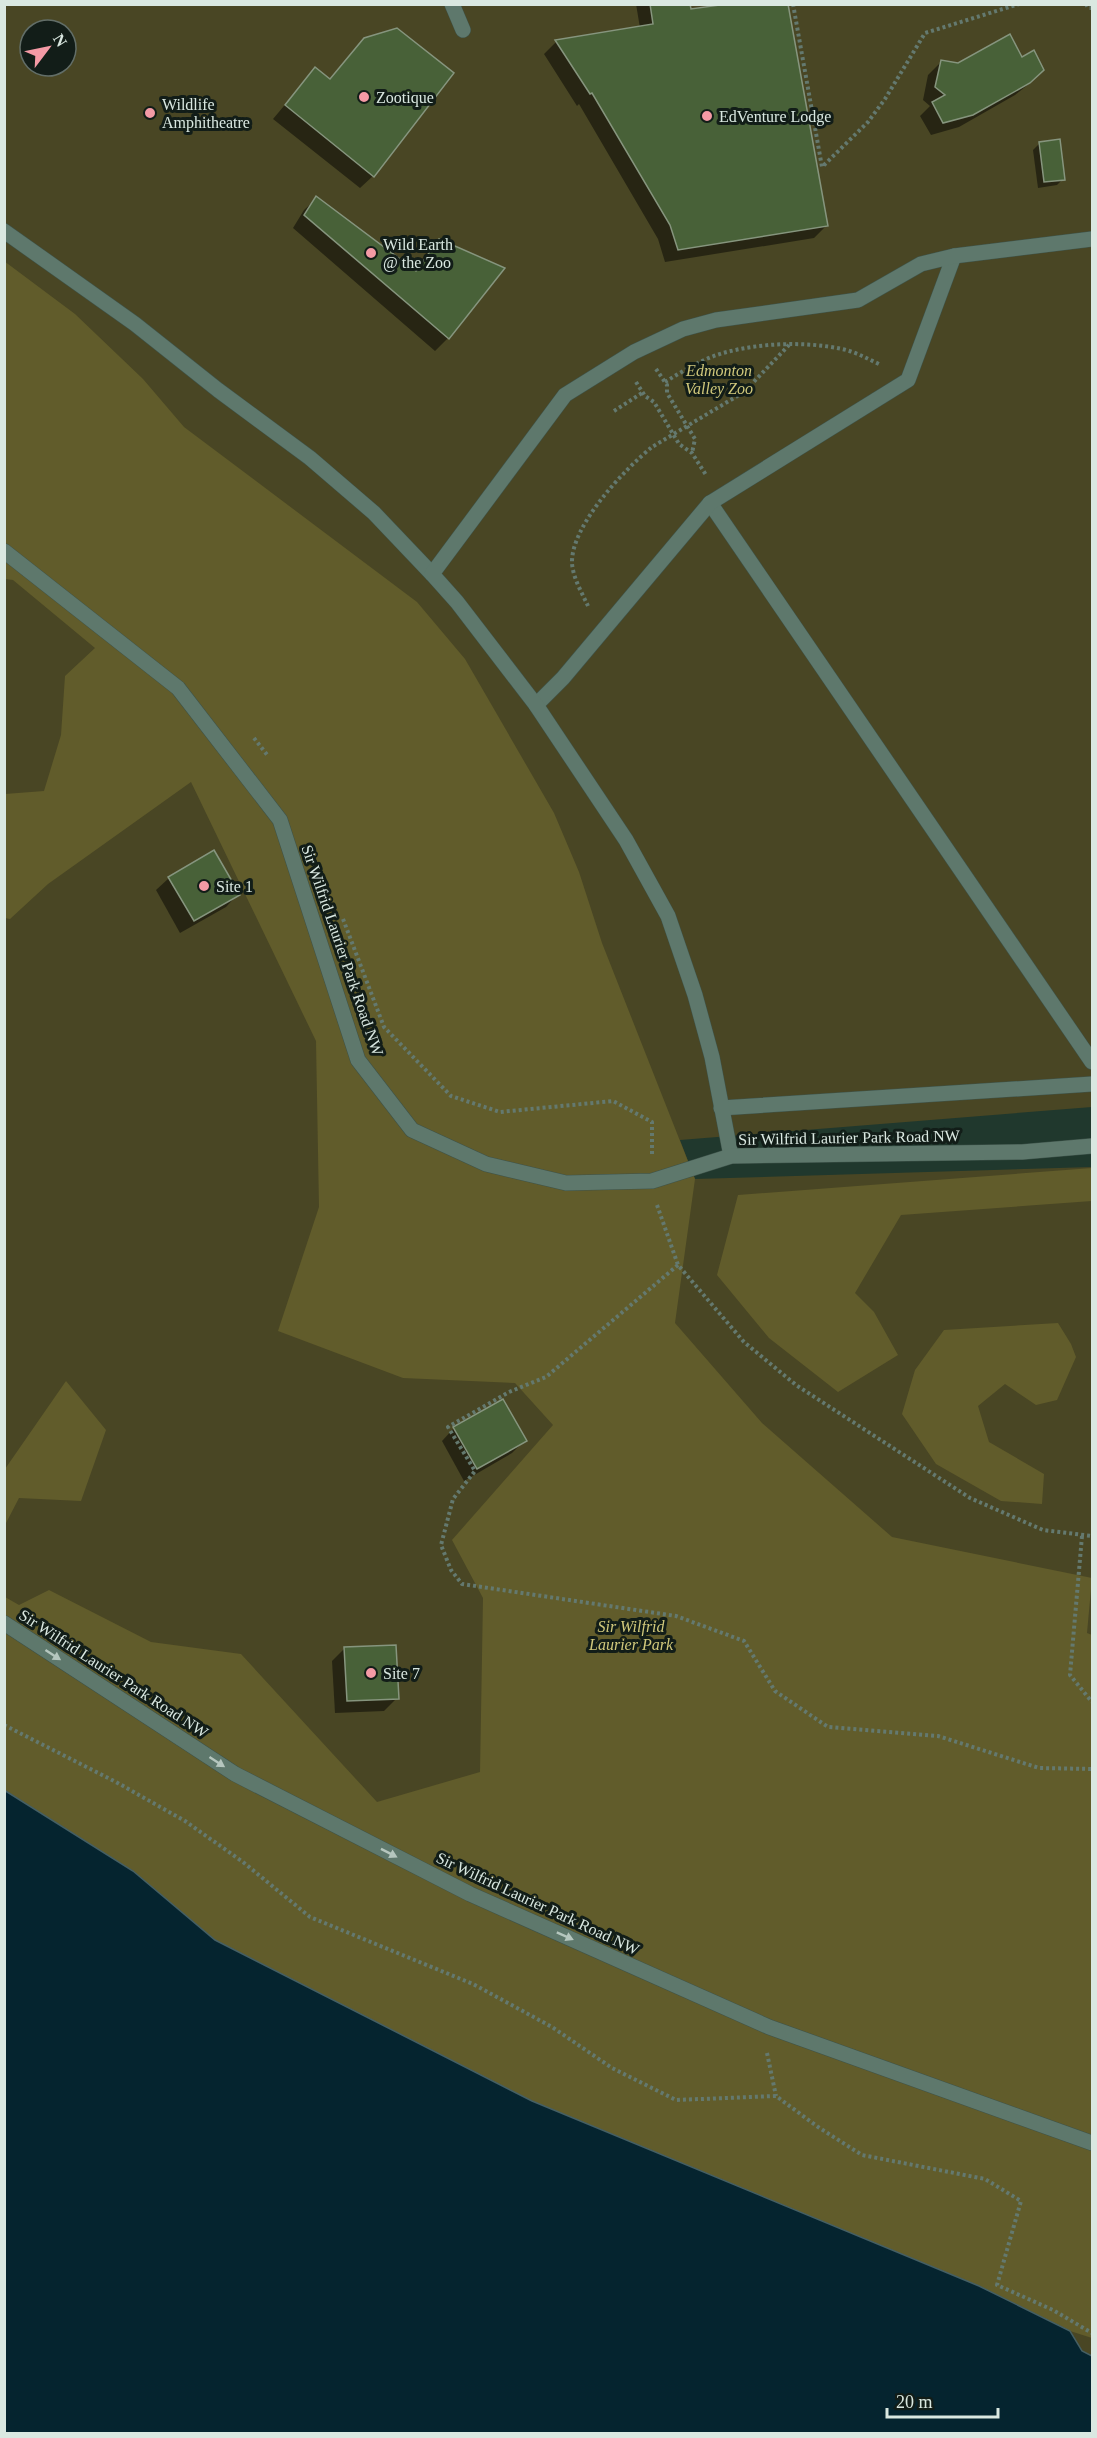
<svg xmlns="http://www.w3.org/2000/svg" width="1097" height="2438" font-family="'Times New Roman',serif">
  <style>
    .green { fill: #494624; fill-rule: evenodd }
    .forest { fill: #615c2b }
    .water { fill: #05242f; stroke: #455f64; stroke-width: 1.5 }
    .shadow { fill: #0007 }
    .building { fill: #486138; stroke: #86957e; stroke-width: 1.5 }
    .lines { fill: none; stroke-linecap: round; stroke-linejoin: round }
    .lane-casing { stroke: #3e534a; stroke-width: 16 }
    .street-casing { stroke: #3e534a; stroke-width: 16 }
    .path { stroke: #64796f; stroke-width: 4; stroke-dasharray: 3 3; stroke-linecap: butt }
    .lane { stroke: #5e786c; stroke-width: 15 }
    .street { stroke: #5e786c; stroke-width: 15 }
    .oneway { fill: #b5c6be }
    .poi-dot { fill: #f49aa5; stroke: #121d18; stroke-width: 2 }
    .labels { text-anchor: middle; stroke-width: 6; stroke-linejoin: round; paint-order: stroke }
    .poi-label { font-size: 16px; fill: #dae8e1; stroke: #121d18; text-anchor: start }
    .park-label { font-size: 16px; font-style: italic; fill: #d0c87b; stroke: #121d18 }
    .street-label { font-size: 16px; fill: #dae8e1; stroke: #121d18 }
  </style>
  <rect width="100%" height="100%" fill="#20382d"/>
  <path class="green" d="M4,5H1092V1107L680,1140L695,1179L1092,1167V2356L1082,2351L1070,2331L133,1871L5,1790ZM30,30H66V66H30Z"/>
  <g class="forest">
    <polygon points="4,261 75,314 143,379 184,427 417,602 465,659 554,813 579,872 602,943 695,1179 675,1323 762,1423 892,1537 1092,1578 1087,1633 1092,1635 1092,2338 1070,2331 979,2286 532,2101 215,1940 133,1871 5,1790 5,1597 19,1605 49,1590 151,1642 241,1654 377,1802 480,1772 483,1598 452,1540 553,1425 515,1383 403,1378 278,1331 319,1207 316,1041 191,782 48,884 10,919 5,918 5,794 44,791 61,735 65,676 95,648 13,580 5,579"/>
    <polygon points="1092,1168 1092,1201 901,1215 855,1293 874,1312 898,1355 838,1392 769,1338 717,1275 738,1195"/>
    <polygon points="1058,1323 1071,1344 1076,1357 1057,1400 1036,1405 1005,1384 978,1406 989,1442 1044,1474 1042,1504 1001,1501 936,1464 902,1414 915,1370 944,1330"/>
    <polygon points="66,1381 106,1430 81,1501 19,1498 5,1525 5,1469"/>
  </g>
  <polygon class="water" points="4,1790 133,1871 215,1940 532,2101 979,2286 1070,2331 1082,2351 1092,2356 1092,2433 5,2433"/>
  <g class="shadow">
    <polygon points="636,4 688,4 689,11 827,225 814,238 665,262 658,239 579,104 577,106 544,54 556,42 640,28"/>
    <polygon points="364,39 373,176 360,188 273,119 315,69 329,80"/>
    <polygon points="941,62 1030,83 1015,95 959,127 931,135 920,116 930,106 923,100 928,75"/>
    <polygon points="1039,144 1063,179 1057,185 1038,188 1033,150"/>
    <polygon points="317,198 414,271 426,253 439,240 503,268 448,338 435,351 293,228 304,210"/>
    <polygon points="169,878 238,894 226,907 180,933 156,890"/>
    <polygon points="454,1428 525,1440 512,1453 464,1481 442,1441"/>
    <polygon points="345,1648 397,1698 384,1711 335,1713 332,1661"/>
  </g>
  <g class="building">
    <polygon points="650,4 690,4 691,9 727,4 788,4 828,226 678,250 670,225 592,93 590,94 555,40 653,24"/>
    <polygon points="397,28 454,73 374,177 285,105 315,67 330,79 364,38"/>
    <polygon points="1010,34 1022,57 1034,50 1044,70 1030,83 973,115 943,123 932,102 945,95 935,87 941,60 958,63"/>
    <polygon points="1060,139 1065,180 1044,182 1039,142"/>
    <polygon points="316,196 416,271 439,239 505,268 449,339 304,215"/>
    <polygon points="214,850 240,895 194,921 168,877"/>
    <polygon points="503,1399 527,1441 477,1469 453,1427"/>
    <polygon points="396,1645 399,1699 347,1701 344,1647"/>
  </g>
  <g class="lines">
    <g class="lane-casing">
      <g id="lane">
        <polyline points="4,231 135,324 218,390 310,458 374,513 432,574"/>
        <polyline points="710,503 1092,1062"/>
        <polyline points="536,705 563,678 710,503 908,380 954,256"/>
        <polyline points="721,1108 1092,1084"/>
        <polyline points="731,1156 712,1057 695,995 668,916 626,840 536,705 457,602 432,574 565,395 634,352 683,329 716,320 858,300 921,264 954,256 1092,239"/>
      </g>
    </g>
    <g class="street-casing">
      <g id="street">
        <polyline points="452,4 463,30"/>
        <polyline points="4,551 178,688 280,820 358,1060 412,1130 486,1164 566,1183 652,1181 731,1156 1022,1152 1092,1146"/>
        <polyline points="4,1623 235,1774 470,1894 769,2027 1092,2143"/>
      </g>
    </g>
    <g class="path">
      <polyline points="793,4 822,167 868,122 885,99 925,33 1019,4"/>
      <polyline points="1086,4 1088,8 1092,8"/>
      <polyline points="656,369 667,385 667,393 695,439 692,453"/>
      <polyline points="636,382 645,396 654,402 679,444 692,453 706,475"/>
      <path d="M665,382C683,371 702,359 723,353C759,343 805,341 842,349C856,352 868,359 881,365"/>
      <polyline points="614,411 642,393"/>
      <path d="M588,606C582,593 573,578 572,563C571,525 625,469 652,447L744,392L789,345"/>
      <polyline points="254,738 268,756"/>
      <polyline points="343,919 384,1027 451,1096 500,1112 613,1101 652,1122 652,1154"/>
      <polyline points="657,1205 678,1265 744,1342 796,1385 970,1498 1043,1530 1092,1536"/>
      <polyline points="678,1265 546,1377 509,1392 448,1427 475,1471 453,1499 441,1545 451,1570 462,1584 676,1616 744,1641 775,1691 828,1727 938,1736 1039,1768 1092,1769"/>
      <polyline points="1082,1536 1070,1675 1092,1702"/>
      <polyline points="4,1725 116,1782 185,1821 243,1862 310,1917 473,1984 552,2027 612,2068 676,2100 776,2096 818,2127 862,2155 985,2179 1021,2201 997,2285 1053,2310 1092,2333"/>
      <polyline points="767,2053 776,2096"/>
    </g>
    <use href="#lane" class="lane"/>
    <use href="#street" class="street"/>
  </g>
  <defs><path id="oneway-solid" d="M-6-.8H1V-3.2L6.5 0L1 3.2V.8H-6Z" transform="scale(1.5)"/></defs>
  <g class="oneway">
    <use href="#oneway-solid" transform="translate(53 1655) rotate(33)"/>
    <use href="#oneway-solid" transform="translate(217 1762) rotate(33)"/>
    <use href="#oneway-solid" transform="translate(389 1853) rotate(27)"/>
    <use href="#oneway-solid" transform="translate(565 1936) rotate(24)"/>
  </g>
  <g class="poi-dot">
    <circle cx="364" cy="97" r="6"/>
    <circle cx="150" cy="113" r="6"/>
    <circle cx="707" cy="116" r="6"/>
    <circle cx="371" cy="253" r="6"/>
    <circle cx="204" cy="886" r="6"/>
    <circle cx="371" cy="1673" r="6"/>
  </g>
  <g class="labels">
    <g class="poi-label">
      <text x="376" y="103">Zootique</text>
      <text x="162" y="110">Wildlife<tspan x="162" dy="18">Amphitheatre</tspan></text>
      <text x="719" y="122">EdVenture Lodge</text>
      <text x="383" y="250">Wild Earth<tspan x="383" dy="18">@ the Zoo</tspan></text>
      <text x="216" y="892">Site 1</text>
      <text x="383" y="1679">Site 7</text>
    </g>
    <g class="park-label">
      <text x="719" y="376">Edmonton<tspan x="719" dy="18">Valley Zoo</tspan></text>
      <text x="631" y="1632">Sir Wilfrid<tspan x="631" dy="18">Laurier Park</tspan></text>
    </g>
    <g class="street-label">
      <text transform="translate(343 950) rotate(71)" y="6">Sir Wilfrid Laurier Park Road NW</text>
      <text transform="translate(849 1137) rotate(-1)" y="6">Sir Wilfrid Laurier Park Road NW</text>
      <text transform="translate(114 1673) rotate(33)" y="6">Sir Wilfrid Laurier Park Road NW</text>
      <text transform="translate(538 1903) rotate(25)" y="6">Sir Wilfrid Laurier Park Road NW</text>
    </g>
  </g>
  <rect width="1097" height="2438" fill="none" stroke="#dae8e1" stroke-width="12"/>
  <g transform="translate(48 48) rotate(58)"><circle r="28" fill="#121d18" stroke="#626e68" stroke-width="1.5"/>
  <path d="M0-4.5L10 22L0 15L-10 22Z" fill="#f49aa5"/>
  <text y="-9" font-size="16" font-weight="bold" text-anchor="middle" fill="#dae8e1">N</text>
  </g>
  <path d="M887 2408v9h111v-9" fill="none" stroke="#dae8e1" stroke-width="3"/>
  <text x="896" y="2408" font-size="18" fill="#dae8e1" stroke="#121d18" stroke-width="4.5" paint-order="stroke">20 m</text>
</svg>
